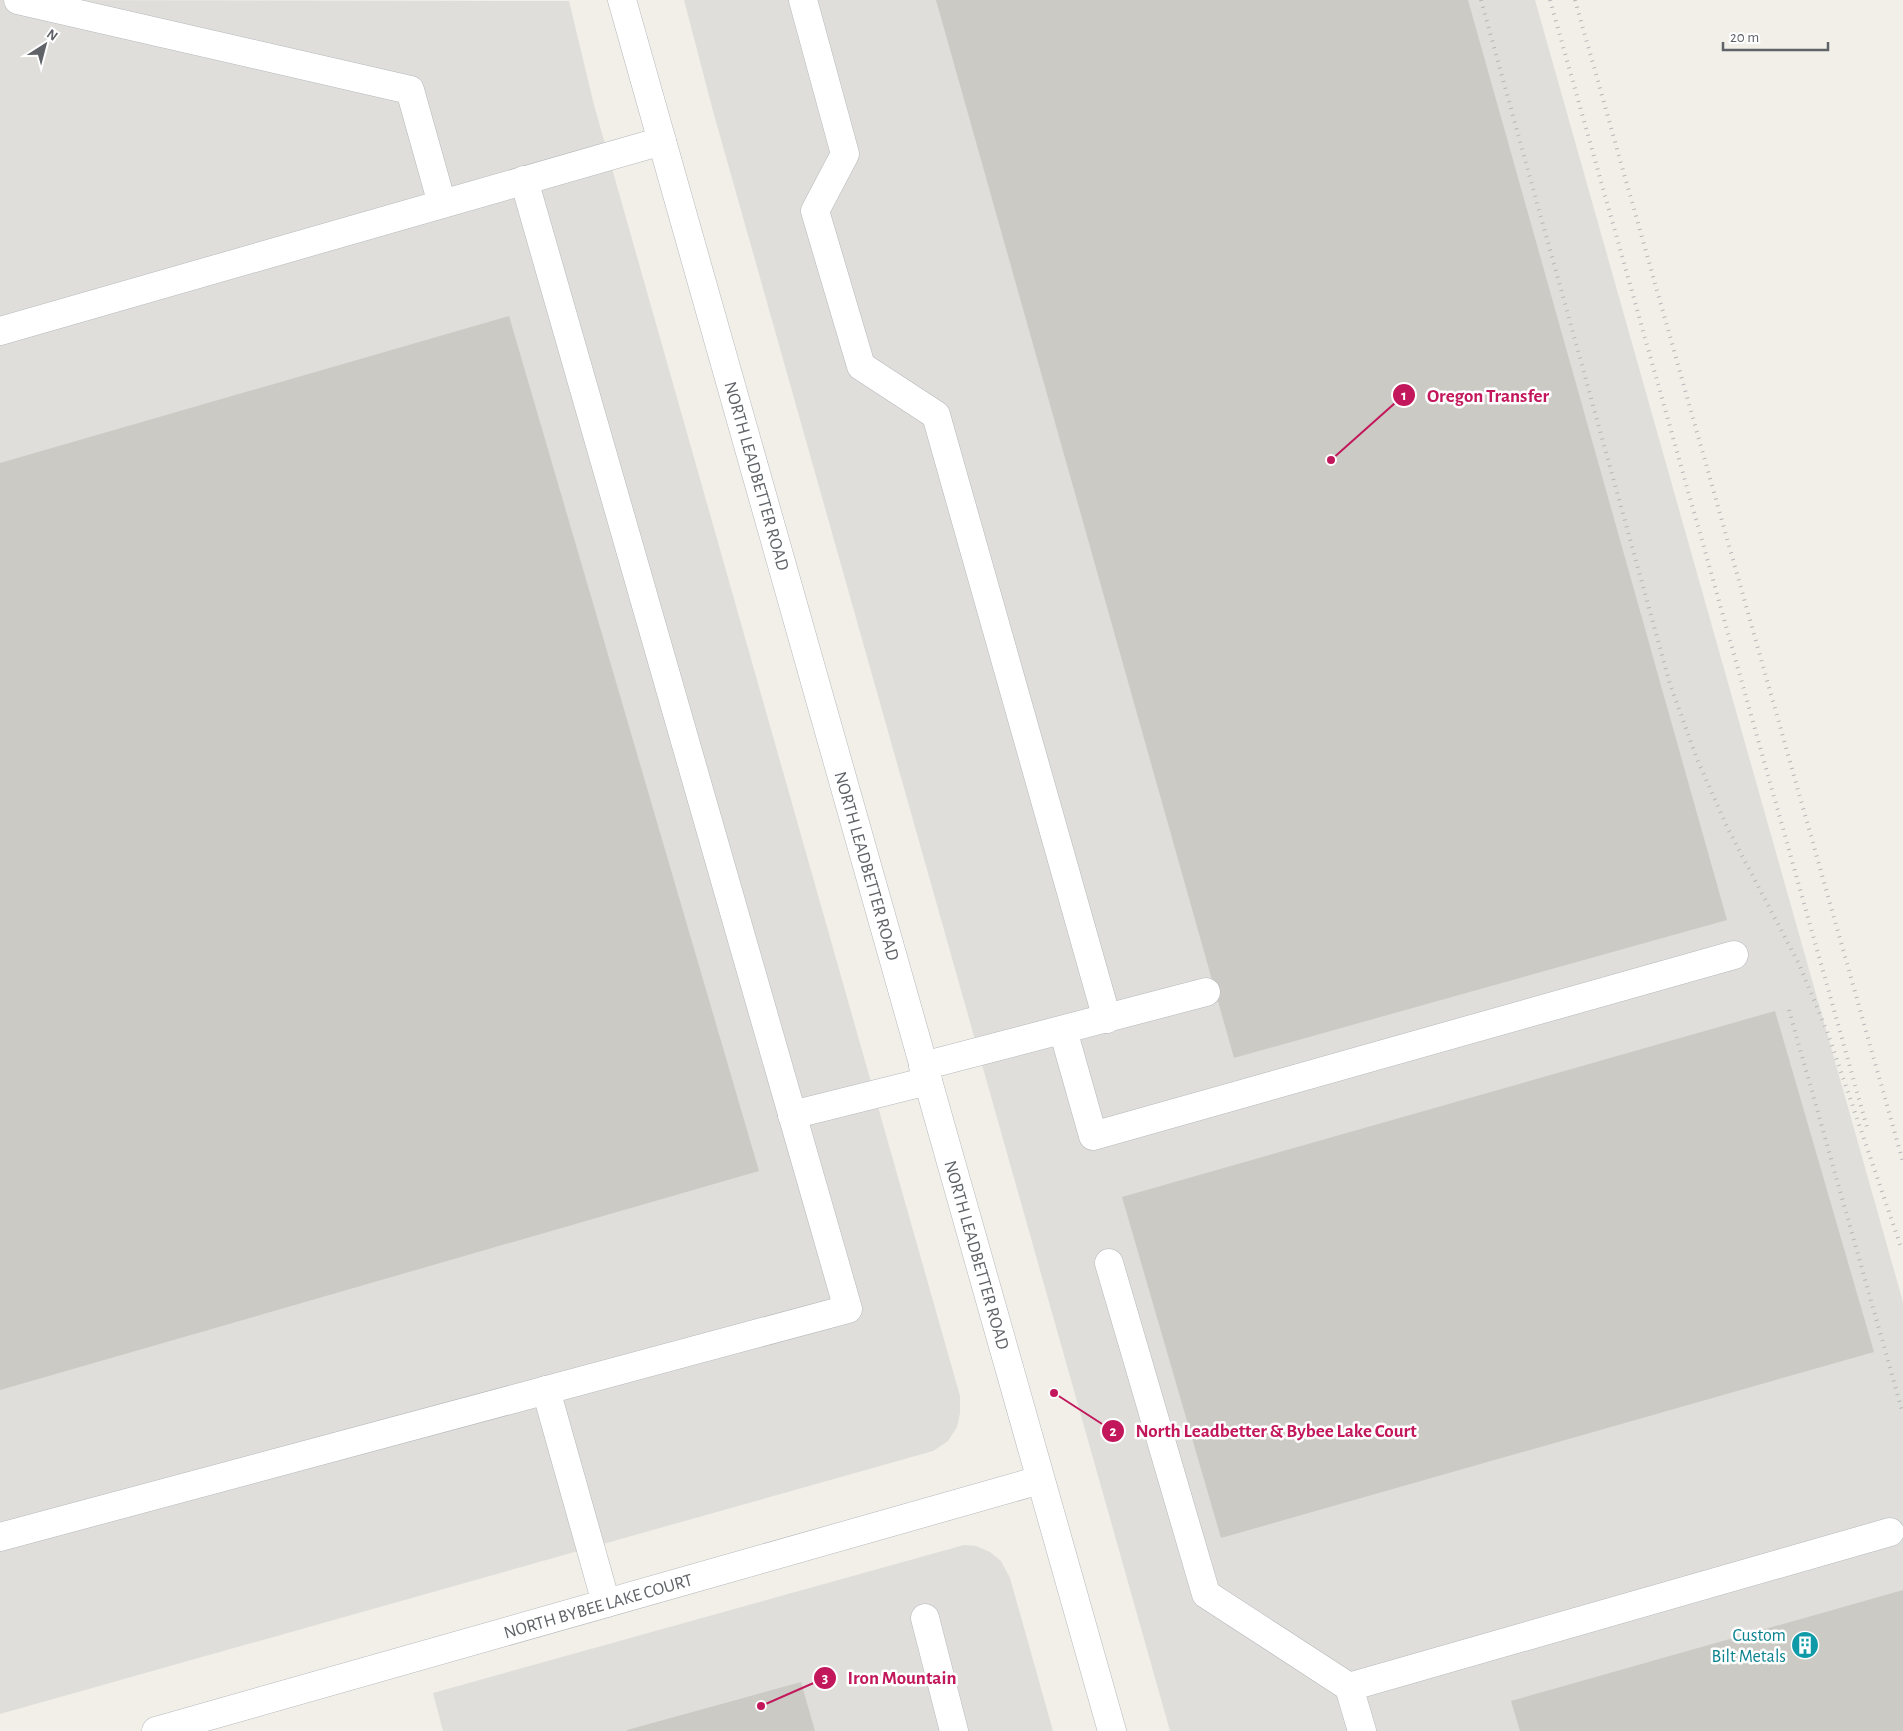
<svg xmlns="http://www.w3.org/2000/svg" width="1903" height="1731" font-family="'Alegreya Sans',sans-serif">
  <style>
    .industrial { fill: #e0deda }
    .building { fill: #cccac5 }
    .lines { fill: none; stroke-linecap: round; stroke-linejoin: round }
    .minor-casing { stroke: #b5b8bc; stroke-width: 29 }
    .minor { stroke: #fff; stroke-width: 28 }
    .rail { stroke: #b6b7b8; stroke-width: 4; stroke-dasharray: 1 6; stroke-linecap: butt }
    .labels { text-anchor: middle; stroke-width: 5; stroke-linejoin: round; paint-order: stroke }
    .street-label { font-size: 18px; fill: #5f6368; stroke: #fff }
    .culture-label { font-size: 18px; fill: #0d838f; stroke: #fff; text-anchor: end }
    .leader { fill: none; stroke: #c2185b; stroke-width: 2 }
    .callout-dot { fill: #c2185b; stroke: #fff; stroke-width: 2 }
    .mark-label { font-size: 15px; text-anchor: middle; font-weight: bold; fill: #fff }
    .callout-label { font-size: 19px; text-anchor: middle; font-weight: bold; fill: #c2185b; stroke: #fff; stroke-width: 5; stroke-linejoin: round; paint-order: stroke }
  </style>
  <rect width="100%" height="100%" fill="#f1efe8"/>
  <g class="industrial">
    <polygon points="0,0 569,1 594,105 960,1396 960,1413 957,1427 948,1441 933,1451 0,1714"/>
    <polygon points="684,0 1535,0 1903,1302 1903,1731 1170,1731 713,111"/>
    <polygon points="964,1545 976,1546 990,1552 1001,1561 1010,1578 1053,1731 443,1731 433,1693"/>
  </g>
  <g class="building">
    <polygon points="936,0 1468,0 1727,920 1234,1058"/>
    <polygon points="509,316 759,1171 0,1390 0,463"/>
    <polygon points="1775,1011 1874,1352 1221,1538 1122,1197"/>
    <polygon points="1903,1590 1903,1731 1520,1731 1511,1701"/>
    <polygon points="801,1682 815,1731 627,1731 627,1730"/>
  </g>
  <g class="lines">
    <g class="minor-casing">
      <g id="minor">
        <polyline points="18,0 410,90 442,204"/>
        <polyline points="622,0 1112,1731"/>
        <polyline points="803,0 845,154 815,211 861,366 936,415 1107,1019"/>
        <polyline points="0,331 662,141"/>
        <polyline points="1063,1030 1093,1136 1734,955"/>
        <polyline points="923,1066 1206,992"/>
        <polyline points="792,1115 928,1081"/>
        <polyline points="1109,1263 1206,1594 1349,1687"/>
        <polyline points="546,1390 606,1603"/>
        <polyline points="0,1537 848,1309 524,180"/>
        <polyline points="925,1618 954,1731"/>
        <polyline points="156,1731 1040,1480"/>
        <polyline points="1362,1731 1349,1687 1890,1532"/>
      </g>
    </g>
    <use href="#minor" class="minor"/>
    <g class="rail">
      <polyline points="1481,0 1670,684 1697,759 1728,829 1799,964 1827,1031 1901,1247"/>
      <polyline points="1550,0 1868,1131"/>
      <polyline points="1575,0 1903,1162"/>
      <polyline points="1789,1010 1903,1414"/>
    </g>
  </g>
  <defs>
    <g id="building-disc" transform="scale(1.4375)"><circle r="9.5" fill="#0f9aa8" stroke="#fff"/><path d="M-4-6H4V6H1V3H-1V6H-4ZM-2.5-4.3h1.7v1.8h-1.7ZM.8-4.3h1.7v1.8H.8ZM-2.5-1h1.7V.8h-1.7ZM.8-1h1.7V.8H.8Z" fill="#fff"/></g>
  </defs>
  <g fill-rule="evenodd">
    <use href="#building-disc" x="1805" y="1645"/>
  </g>
  <g class="labels">
    <g class="street-label">
      <text transform="translate(757 476) rotate(74)" y="6">NORTH LEADBETTER ROAD</text>
      <text transform="translate(867 866) rotate(74)" y="6">NORTH LEADBETTER ROAD</text>
      <text transform="translate(977 1255) rotate(74)" y="6">NORTH LEADBETTER ROAD</text>
      <text transform="translate(598 1606) rotate(-16)" y="6">NORTH BYBEE LAKE COURT</text>
    </g>
    <g class="culture-label">
      <text x="1786" y="1641">Custom<tspan x="1786" dy="21">Bilt Metals</tspan></text>
    </g>
  </g>
  <path class="leader" d="M1331 460L1404 395M1054 1393L1113 1431M761 1706L825 1678"/>
  <g class="callout-dot">
    <circle cx="1331" cy="460" r="5"/>
    <circle cx="1054" cy="1393" r="5"/>
    <circle cx="761" cy="1706" r="5"/>
    <circle cx="1404" cy="395" r="12"/>
    <circle cx="1113" cy="1431" r="12"/>
    <circle cx="825" cy="1678" r="12"/>
  </g>
  <g class="mark-label">
    <text x="1404" y="400">1</text>
    <text x="1113" y="1436">2</text>
    <text x="825" y="1683">3</text>
  </g>
  <g class="callout-label">
    <text x="1488" y="402">Oregon Transfer</text>
    <text x="1276" y="1437">North Leadbetter &amp; Bybee Lake Court</text>
    <text x="902" y="1684">Iron Mountain</text>
  </g>
  <g transform="translate(45 45) rotate(36)" stroke="#ffffff" stroke-width="4" paint-order="stroke">
  <path d="M0-4L9 19L0 12L-9 19Z" fill="#5f6368"/>
  <text y="-8" font-size="14" font-weight="bold" text-anchor="middle" fill="#5f6368">N</text>
  </g>
  <path d="M1723 42v8h105v-8" fill="none" stroke="#5f6368" stroke-width="2.5"/>
  <text x="1730" y="42" font-size="15" fill="#5f6368" stroke="#ffffff" stroke-width="4" paint-order="stroke">20 m</text>
</svg>
